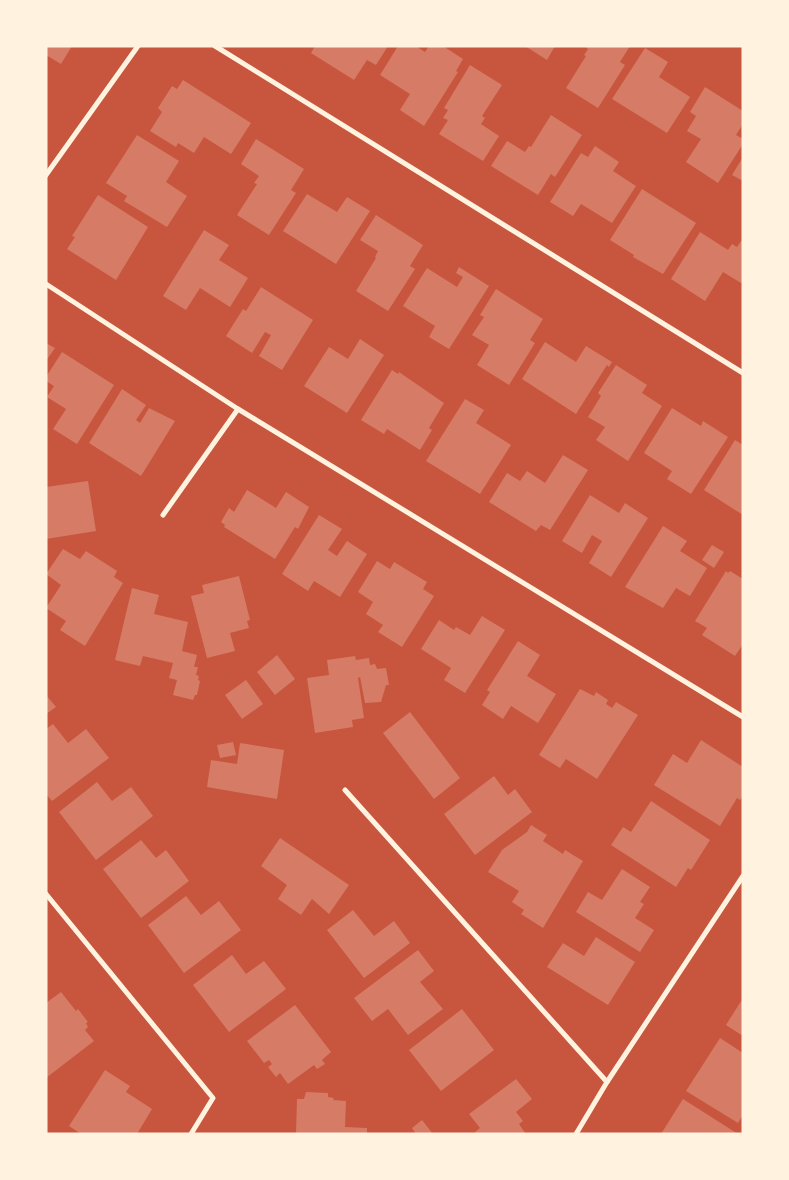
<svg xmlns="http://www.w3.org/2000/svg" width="789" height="1180" font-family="Literata,serif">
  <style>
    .building { fill: #d67c66 }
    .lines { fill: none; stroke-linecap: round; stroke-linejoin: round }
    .minor { stroke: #fff3e0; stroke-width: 5 }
  </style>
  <rect width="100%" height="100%" fill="#c8553d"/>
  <g class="building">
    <polygon points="46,46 72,46 61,64 46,55"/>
    <polygon points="315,46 388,46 376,65 367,60 354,80 311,53"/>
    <polygon points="398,46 416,46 425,52 429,46 443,46 463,59 456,71 458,72 424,126 400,110 410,94 380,75"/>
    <polygon points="525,46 555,46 547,60"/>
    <polygon points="584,46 630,46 620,62 625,65 598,108 566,88 586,56 584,55 588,49"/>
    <polygon points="645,48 668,62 659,77 690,97 667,133 612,99"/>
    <polygon points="470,65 502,85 482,116 485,118 481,124 499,136 483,161 439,134 448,120 443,118 448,110 444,108"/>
    <polygon points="183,80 251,123 231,154 204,137 194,153 178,143 176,147 150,131 162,112 158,108 172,86 177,89"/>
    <polygon points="705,87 743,111 743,124 736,135 743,139 743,144 718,183 686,162 701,139 687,131 696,116 690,112"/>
    <polygon points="551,115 582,135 555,177 551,174 538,195 491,166 507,141 525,152 529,146 531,147"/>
    <polygon points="137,135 179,161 166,182 187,196 167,227 124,201 127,196 106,183"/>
    <polygon points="256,139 304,169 291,190 296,193 269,235 237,215 257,184 254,183 259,176 241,164"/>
    <polygon points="595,146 619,162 613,171 636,186 612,223 581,204 573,216 550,202 581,153 588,157"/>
    <polygon points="743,157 743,181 732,175"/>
    <polygon points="642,189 696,223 663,274 633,257 634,255 610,240"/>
    <polygon points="307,194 337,212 347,197 370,211 336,264 283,231"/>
    <polygon points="98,195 148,227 116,280 67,249 75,237 72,236"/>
    <polygon points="376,215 423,245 410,266 415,269 388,311 356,291 376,258 375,257 378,251 360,240"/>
    <polygon points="204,230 229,245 219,260 248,278 230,307 200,288 186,310 163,296"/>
    <polygon points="700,232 728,250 732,244 737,247 743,238 743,281 741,283 723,272 705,301 671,279"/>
    <polygon points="459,267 489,286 449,349 429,337 435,326 403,306 427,268 457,287 463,277 456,273"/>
    <polygon points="261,287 313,320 282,370 259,356 271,335 265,332 252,353 226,336 243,309 246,311"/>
    <polygon points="496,289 543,319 530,340 535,343 509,385 477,365 489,345 472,335 484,317 480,315"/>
    <polygon points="360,339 384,355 347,413 304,386 329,347 348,359"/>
    <polygon points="545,342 576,362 586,346 612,362 609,367 607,365 576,414 522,379"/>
    <polygon points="46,343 55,348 46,361"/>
    <polygon points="62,352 114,385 77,444 53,429 66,409 47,397 54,386 46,381 46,377"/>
    <polygon points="616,365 647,385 642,393 662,406 628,461 596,440 605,427 588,417 601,396 598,393"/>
    <polygon points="392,370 398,374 399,372 444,403 429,428 432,430 420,450 387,429 384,434 361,420"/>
    <polygon points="122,389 146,405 136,420 140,423 149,408 175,421 141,476 89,443"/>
    <polygon points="465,399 484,410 476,423 511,445 480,494 426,461"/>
    <polygon points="672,408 701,426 703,421 728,437 691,494 667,479 672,471 644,453"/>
    <polygon points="735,440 743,445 743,515 704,490"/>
    <polygon points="563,455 588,470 550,530 541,525 536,531 489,502 507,473 520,481 527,471 545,483"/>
    <polygon points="88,481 96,531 46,539 46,487"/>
    <polygon points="247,490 276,508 286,492 309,507 298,529 295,527 275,559 224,527 225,525 221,522 229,508 234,512"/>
    <polygon points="590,495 619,513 625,503 648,518 611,577 589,563 602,541 592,535 582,553 562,541"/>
    <polygon points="319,515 342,529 328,550 337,556 347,541 367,554 340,597 314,581 308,591 282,574"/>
    <polygon points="663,526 687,541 680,551 707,568 690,596 676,588 663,608 625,587"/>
    <polygon points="712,545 724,552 714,568 702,560"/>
    <polygon points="63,549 80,559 86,551 117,571 114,577 123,583 85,646 60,630 66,621 46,608 61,585 46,574"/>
    <polygon points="377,561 390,569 394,562 427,582 423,589 434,596 402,647 378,632 383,625 366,614 373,602 358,592"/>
    <polygon points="726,571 728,573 730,571 743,579 743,644 735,656 702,635 707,628 695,621"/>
    <polygon points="239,576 250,620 247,621 249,628 230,633 235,651 207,658 191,596 204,593 202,585"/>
    <polygon points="132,588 159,595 154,614 188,622 182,651 197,655 194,667 198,667 196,675 199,676 198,680 200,681 197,695 195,695 193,700 173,695 177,680 169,678 173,663 143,656 140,666 115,660"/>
    <polygon points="482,616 505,630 465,693 444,680 451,668 421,649 439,620 454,630 456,627 470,635"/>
    <polygon points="518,641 540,655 527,676 556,694 538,723 511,706 503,719 482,705 490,692 487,690"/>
    <polygon points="277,655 295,679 275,695 257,672"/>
    <polygon points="355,656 356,660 369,658 370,665 375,664 377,669 386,668 389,685 386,685 381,702 365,703 360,677 358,678 364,718 352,720 353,727 315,733 307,678 329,675 327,660"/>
    <polygon points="246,680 263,704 242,719 225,695"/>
    <polygon points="580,689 594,696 596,692 608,700 606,704 612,708 616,702 638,715 597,779 566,759 560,768 539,755"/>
    <polygon points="46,695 56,707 46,714"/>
    <polygon points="410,712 460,778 434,799 383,733"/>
    <polygon points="53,724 68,743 86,729 109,758 52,801 46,794 46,729"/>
    <polygon points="701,740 743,767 743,796 740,800 737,798 720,826 654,785 673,754 687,763"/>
    <polygon points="233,742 236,755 220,758 217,745"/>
    <polygon points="240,743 284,750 277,799 207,787 211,760 237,764"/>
    <polygon points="494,776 508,795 515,789 532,812 475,855 444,814"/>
    <polygon points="97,782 112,801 131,787 153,816 96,860 59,812"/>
    <polygon points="651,801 710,840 691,870 688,868 676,887 611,845 623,827 631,832"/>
    <polygon points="531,825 547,835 543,841 563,854 565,850 583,861 543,928 521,914 524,910 512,902 519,891 488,872 502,850 527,832"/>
    <polygon points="280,838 349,885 329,914 312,899 301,915 278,899 287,885 261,866"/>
    <polygon points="141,840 156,858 166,850 189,881 141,918 103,869"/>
    <polygon points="622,869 650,887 640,902 644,904 635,918 654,930 640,952 576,912 588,892 602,900"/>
    <polygon points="186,896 201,915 219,901 241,930 184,973 148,925"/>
    <polygon points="353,910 374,936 394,921 410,943 364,978 327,930"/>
    <polygon points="596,937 635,962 608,1005 547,967 563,943 584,956"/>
    <polygon points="418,950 434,971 420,982 443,1009 408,1035 388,1009 372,1021 354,998"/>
    <polygon points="232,955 246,974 264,961 286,989 229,1032 193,985"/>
    <polygon points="61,992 76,1011 78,1009 88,1022 86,1023 88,1027 85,1030 94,1041 46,1078 46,1003"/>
    <polygon points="743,998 743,1036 726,1025"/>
    <polygon points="295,1005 331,1052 322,1060 325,1064 317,1069 314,1065 288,1084 280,1073 276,1077 268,1067 272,1064 269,1060 264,1063 247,1041"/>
    <polygon points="462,1009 494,1050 441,1091 409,1050"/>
    <polygon points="720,1038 743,1053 743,1115 738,1123 686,1091"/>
    <polygon points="105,1070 130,1086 126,1092 152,1109 137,1134 81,1134 69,1126"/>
    <polygon points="516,1079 532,1099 516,1112 523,1121 519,1124 526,1134 473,1134 480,1128 469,1114"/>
    <polygon points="306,1092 328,1093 328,1097 334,1098 333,1100 346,1101 345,1127 367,1128 367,1134 296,1134 297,1099 304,1099"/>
    <polygon points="683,1099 738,1134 661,1134"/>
    <polygon points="422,1120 433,1134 416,1134 412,1128"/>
  </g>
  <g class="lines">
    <g class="minor">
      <polyline points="215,46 743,373"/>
      <polyline points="46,175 138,46"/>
      <polyline points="46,284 238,409 743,717"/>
      <polyline points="163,515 238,409"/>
      <polyline points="345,790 607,1082"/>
      <polyline points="46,894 213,1098 191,1134"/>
      <polyline points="576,1134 607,1082 743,876"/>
    </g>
  </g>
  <rect width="789" height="1180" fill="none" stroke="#fff3e0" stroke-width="95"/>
</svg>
